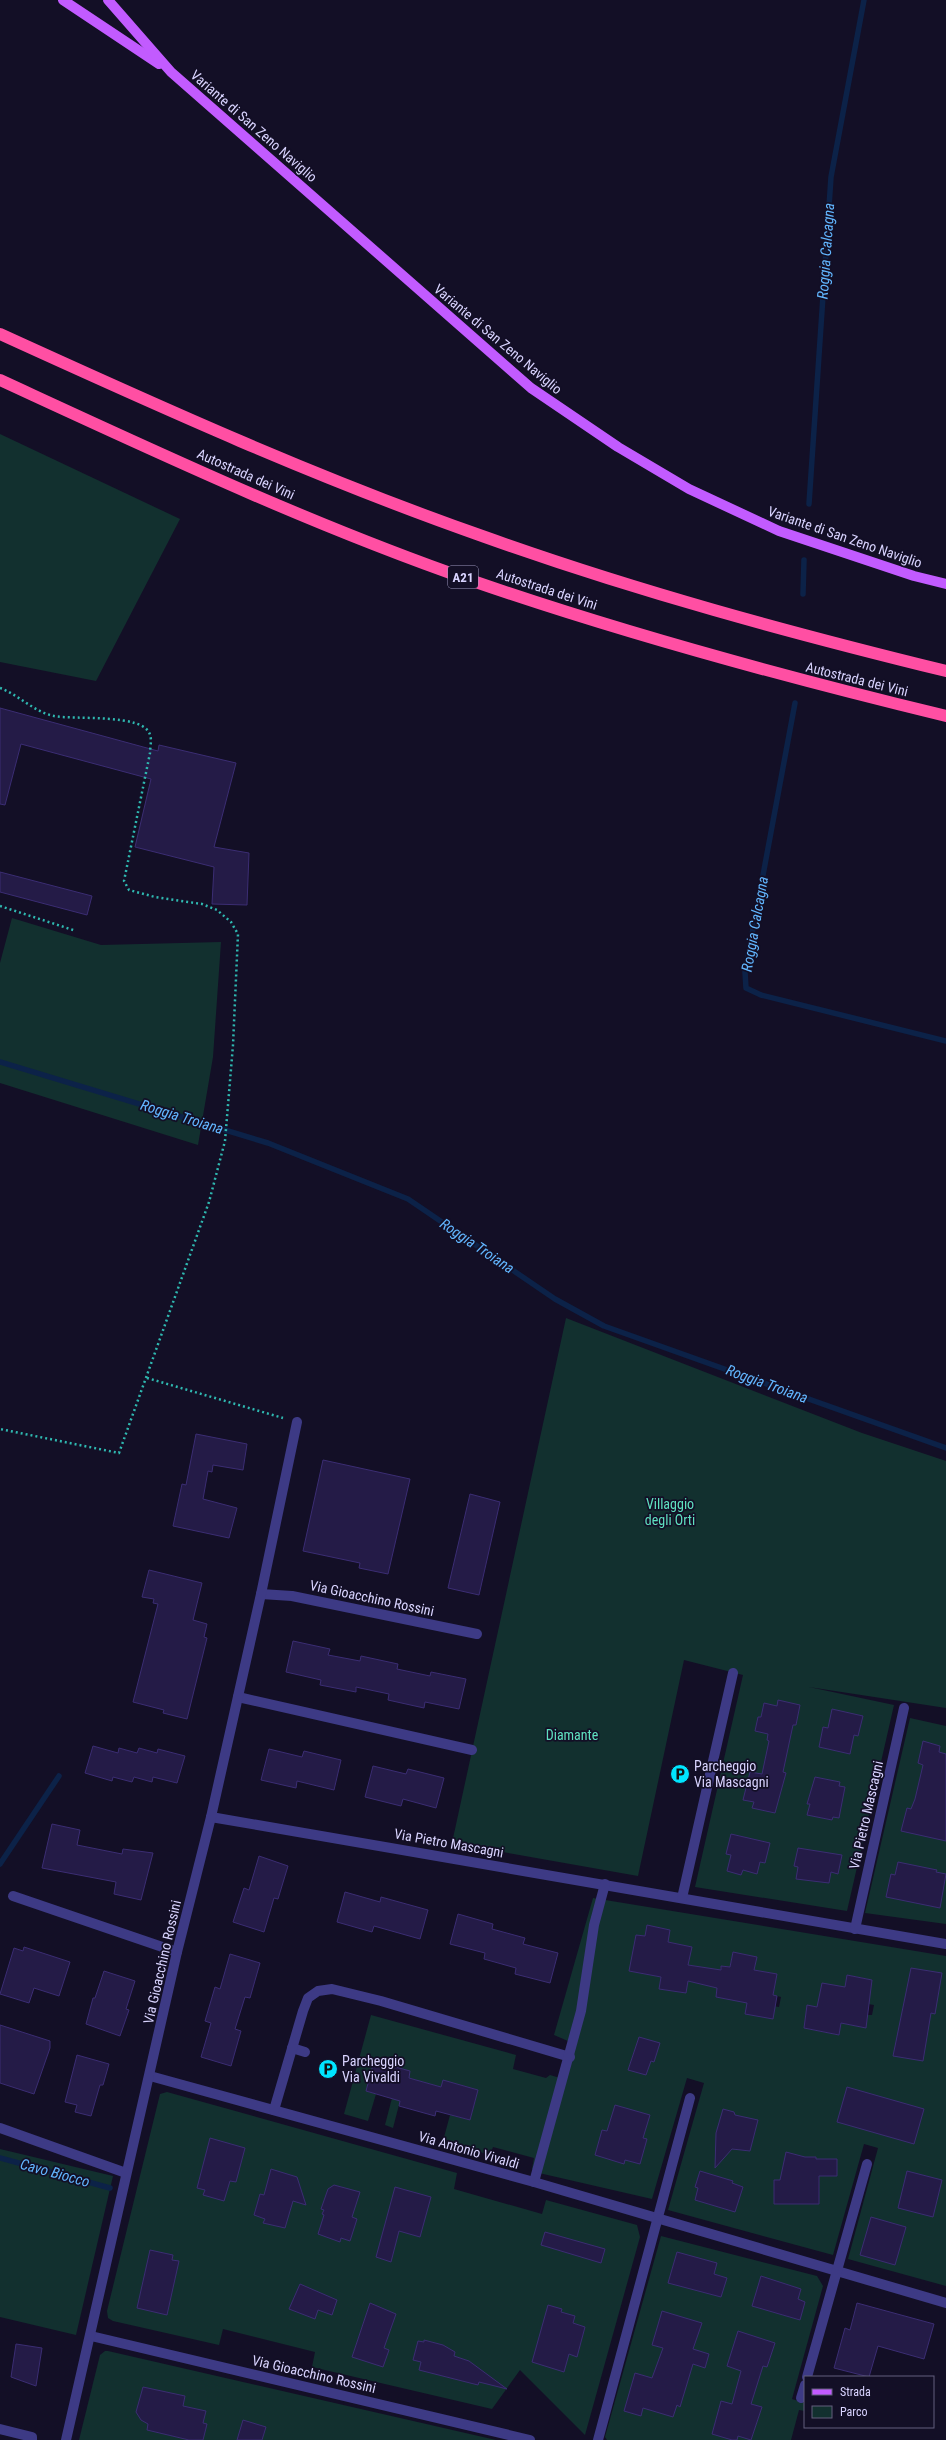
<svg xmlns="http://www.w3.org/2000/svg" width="946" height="2440" font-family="'Roboto Condensed',sans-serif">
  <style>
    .green { fill: #12302f; fill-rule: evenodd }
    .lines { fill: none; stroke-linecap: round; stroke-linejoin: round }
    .stream { stroke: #0c2248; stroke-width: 5.5 }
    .building { fill: #241b47; stroke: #3b2d73 }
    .path { stroke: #2fb8b0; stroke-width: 2.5; stroke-dasharray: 2 3; stroke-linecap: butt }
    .minor { stroke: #3d3a85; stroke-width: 10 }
    .major { stroke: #c25bff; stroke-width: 10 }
    .highway { stroke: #ff4fa3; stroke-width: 12 }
    .labels { text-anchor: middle; stroke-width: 3.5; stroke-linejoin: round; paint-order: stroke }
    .shield { fill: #130f26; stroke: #9e99be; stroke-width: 1 }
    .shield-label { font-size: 13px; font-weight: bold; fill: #d9d4ff }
    .street-label { font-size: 14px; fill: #d9d4ff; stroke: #130f26 }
    .park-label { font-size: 14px; fill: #5fe0c0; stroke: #130f26 }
    .poi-label { font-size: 14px; fill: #d9d4ff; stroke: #130f26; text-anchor: start }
    .water-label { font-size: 15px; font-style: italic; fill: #62b6ff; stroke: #130f26 }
  </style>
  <rect width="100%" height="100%" fill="#130f26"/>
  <g class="green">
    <polygon points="0,434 180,519 96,681 0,662"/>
    <polygon points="12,918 101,945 221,942 213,1057 198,1145 0,1083 0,963"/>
    <polygon points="566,1318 862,1433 946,1461 946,1708 809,1687 894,1705 847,1911 695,1887 743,1675 684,1660 638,1876 452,1843"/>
    <polygon points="910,1718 946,1726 946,1924 865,1913"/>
    <path d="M593,1898L946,1956V2286L848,2259L878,2148L864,2144L833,2255L668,2210L704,2083L687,2078L652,2199L539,2173L575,2044L554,2035ZM647,1926L670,1930L668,1942L691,1947L688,1965L693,1966L692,1982L688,1981L686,1993L659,1989L661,1977L630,1971L636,1935L645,1936ZM733,1952L756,1957L754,1970L777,1974L773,1995L781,1997L779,2007L716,1997L721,1966L730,1967ZM847,1975L872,1980L868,2004L874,2005L872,2015H868L866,2027L841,2023L839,2035L804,2028L807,2006L817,2007L845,1987Z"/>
    <polygon points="371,2015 516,2055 513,2069 546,2078 550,2075 560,2078 534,2170 532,2169 534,2158 493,2147 490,2155 443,2141 450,2115 470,2120 478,2090 443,2080 441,2087 409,2078 410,2071 374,2061 366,2091 376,2094 368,2121 344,2114"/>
    <polygon points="167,2092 457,2173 454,2189 542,2214 546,2200 637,2225 640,2237 585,2435 520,2370 492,2409 312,2367 315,2352 223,2329 219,2345 113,2321 108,2318 107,2311 160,2094"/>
    <polygon points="392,2098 400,2101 393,2128 385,2125"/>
    <polygon points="0,2149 113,2176 76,2335 0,2317"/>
    <polygon points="661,2236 817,2276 823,2286 792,2399 805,2403 805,2411 799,2410 791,2440 607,2440 605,2437"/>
    <polygon points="105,2351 108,2351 496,2440 79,2440 100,2355"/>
  </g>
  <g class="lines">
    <g class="stream">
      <polyline points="809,504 831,177 864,0"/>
      <polyline points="803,594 804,560"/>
      <polyline points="795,703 745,972 746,988 761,995 946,1041"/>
      <polyline points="0,1062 268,1143 408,1199 555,1299 604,1326 946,1448"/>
      <polyline points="0,1864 59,1776"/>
      <polyline points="0,2158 110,2188"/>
    </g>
  </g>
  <g class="building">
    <polygon points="0,708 158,751 159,745 236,763 214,847 249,853 247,905 212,904 214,867 135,847 151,779 21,744 5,805 0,804"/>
    <polygon points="0,872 92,896 87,915 0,892"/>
    <polygon points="196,1434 247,1444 243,1470 213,1465 212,1472 208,1471 203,1499 237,1508 229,1538 173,1526 182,1484 186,1485"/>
    <polygon points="323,1460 410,1479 388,1574 359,1568 360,1563 303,1551"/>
    <polygon points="470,1494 500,1502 479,1595 448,1588"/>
    <polygon points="149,1570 202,1583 193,1620 207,1624 204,1637 207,1638 187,1719 163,1713 164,1710 133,1702 158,1604 153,1603 154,1599 142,1597"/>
    <polygon points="293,1641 330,1649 328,1655 360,1661 361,1656 398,1664 397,1669 430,1676 431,1672 466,1679 459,1709 425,1702 424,1708 388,1700 389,1694 356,1687 356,1692 320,1685 321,1680 286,1672"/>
    <polygon points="778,1700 800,1705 796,1725 793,1725 783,1772 786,1773 775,1813 752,1808 754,1802 743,1800 750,1772 762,1774 769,1741 767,1740 768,1734 755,1731 758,1717 761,1717 764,1703 777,1706"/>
    <polygon points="832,1709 863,1716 858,1736 854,1735 850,1754 819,1747 823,1727 828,1728"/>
    <polygon points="923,1741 940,1746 939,1752 946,1754 946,1841 901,1831 907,1808 911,1809 915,1799 923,1765 918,1763"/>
    <polygon points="93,1746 118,1753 119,1748 137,1753 139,1748 157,1753 158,1749 185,1756 177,1783 153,1777 152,1782 134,1777 132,1782 113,1777 112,1781 85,1773"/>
    <polygon points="269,1749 302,1757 304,1751 341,1760 334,1790 297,1781 296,1788 261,1780"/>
    <polygon points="373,1766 406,1774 408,1769 444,1778 436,1808 403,1799 401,1806 365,1797"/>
    <polygon points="815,1777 840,1782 839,1786 845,1787 839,1818 833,1817 832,1820 807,1815 810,1804 807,1804"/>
    <polygon points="52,1824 80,1830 77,1845 122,1854 123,1849 153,1853 141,1900 114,1894 116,1882 42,1868"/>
    <polygon points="731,1834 770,1843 765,1863 760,1862 757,1874 743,1870 741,1875 727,1871 731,1855 726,1854"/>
    <polygon points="798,1848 842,1855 838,1874 831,1872 829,1883 796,1879 798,1867 794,1866"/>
    <polygon points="259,1856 288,1866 278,1899 274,1898 264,1932 233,1922 244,1888 249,1890"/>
    <polygon points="898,1862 937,1870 936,1872 946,1874 940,1908 886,1897 891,1874 895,1875"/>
    <polygon points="345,1892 380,1902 381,1897 428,1910 420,1939 374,1926 372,1932 337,1922"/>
    <polygon points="458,1914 493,1924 492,1929 525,1938 523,1944 558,1953 550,1983 515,1974 516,1968 484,1959 485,1953 450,1944"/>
    <polygon points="647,1925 670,1930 668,1942 692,1947 688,1965 721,1970 721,1966 730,1967 733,1952 757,1957 754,1970 777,1974 773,1995 777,1996 773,2019 745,2014 747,2003 716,1997 717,1988 688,1981 686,1993 659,1989 661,1977 629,1971 636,1935 645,1936"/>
    <polygon points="24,1947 70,1962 59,1996 34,1988 29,2003 0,1994 14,1948 23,1951"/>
    <polygon points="230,1954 260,1963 250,1998 245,1997 235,2029 241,2031 231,2066 201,2057 211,2023 205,2021 215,1987 220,1989"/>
    <polygon points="911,1968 942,1973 935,2014 931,2013 923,2061 893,2056"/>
    <polygon points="104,1971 135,1981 126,2009 129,2010 120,2036 86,2024 93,1998 95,1998"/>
    <polygon points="847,1975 872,1980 866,2028 841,2023 839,2035 804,2028 807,2005 817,2007 822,1983 845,1987"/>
    <polygon points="0,2025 50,2041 50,2048 34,2094 0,2083"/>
    <polygon points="639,2037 660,2043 654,2062 651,2061 646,2075 628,2070"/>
    <polygon points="77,2055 109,2064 103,2085 100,2085 91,2116 75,2112 77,2105 65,2102"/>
    <polygon points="374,2061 410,2071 409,2078 441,2087 443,2080 478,2090 470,2120 436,2111 435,2116 399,2106 400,2101 366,2091"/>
    <polygon points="847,2087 924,2109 914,2144 837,2122"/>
    <polygon points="615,2105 650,2115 643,2138 647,2139 640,2164 625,2160 624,2164 595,2155 602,2130 607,2131"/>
    <polygon points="723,2109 734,2112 735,2115 758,2120 750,2151 732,2149 715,2168 716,2133"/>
    <polygon points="210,2138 245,2148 236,2182 230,2181 224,2201 203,2195 205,2190 197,2188"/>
    <polygon points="786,2152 805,2157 816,2157 816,2159 837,2159 837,2176 819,2176 819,2204 774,2204 774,2180 780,2180"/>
    <polygon points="271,2169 297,2177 306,2205 293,2201 285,2228 263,2223 265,2219 254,2215 260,2194 264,2195"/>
    <polygon points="700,2171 733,2181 732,2183 743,2187 735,2212 695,2200 698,2188 695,2187"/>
    <polygon points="907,2171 942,2180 933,2217 898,2208"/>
    <polygon points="334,2185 360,2192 352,2217 357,2219 350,2241 341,2238 340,2242 318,2234 324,2215 322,2214 324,2210 321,2209 328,2189"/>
    <polygon points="395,2187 431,2197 420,2237 399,2231 391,2262 376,2257"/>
    <polygon points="871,2217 906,2227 895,2265 860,2255"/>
    <polygon points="545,2232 605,2249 601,2263 541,2245"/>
    <polygon points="150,2250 173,2255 172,2260 179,2261 167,2315 137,2308"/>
    <polygon points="677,2252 717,2263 714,2274 727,2278 721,2297 668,2283"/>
    <polygon points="761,2276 801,2289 798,2299 805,2302 800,2320 752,2306"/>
    <polygon points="300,2284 337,2300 332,2315 318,2310 315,2319 289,2309"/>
    <polygon points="370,2303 396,2314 384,2348 389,2350 383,2367 352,2357"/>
    <polygon points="857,2303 934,2324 924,2359 878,2346 869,2377 834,2368 845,2328 850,2330"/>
    <polygon points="548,2305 562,2309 561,2312 575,2316 573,2323 585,2327 577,2357 569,2354 564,2372 532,2362"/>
    <polygon points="662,2311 702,2323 693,2349 709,2354 705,2368 693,2364 680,2407 677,2405 673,2417 643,2408 641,2416 624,2411 635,2373 652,2378 663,2348 652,2345"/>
    <polygon points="738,2331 775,2343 767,2367 763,2366 751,2404 762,2407 751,2440 738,2436 737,2440 732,2440 712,2434 721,2401 732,2404 741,2371 727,2366"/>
    <polygon points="424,2340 443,2345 455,2352 454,2356 469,2361 507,2389 479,2382 478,2385 419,2370 421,2362 413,2360 418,2341 424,2342"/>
    <polygon points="16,2344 42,2348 36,2386 11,2377"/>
    <polygon points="143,2387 185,2396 183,2406 206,2411 203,2423 207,2424 203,2440 189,2440 147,2430 148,2424 141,2420 136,2412"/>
    <polygon points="243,2420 266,2427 262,2440 237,2440"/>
  </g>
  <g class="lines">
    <g class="path">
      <path d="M0,688C19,695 34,712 54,716C73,720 145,713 150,735C152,740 150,748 150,753L124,881L129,890L155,897L202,904L217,910L231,922L238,934L233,1045L225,1141L209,1202L119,1453L0,1429"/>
      <polyline points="0,906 76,931"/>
      <polyline points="147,1378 283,1418"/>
    </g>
    <g class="minor">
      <polyline points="261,1594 292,1596 477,1634"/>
      <polyline points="238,1697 472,1750"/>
      <polyline points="211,1817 946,1944"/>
      <polyline points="13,1896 177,1952"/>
      <polyline points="682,1898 733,1673"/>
      <polyline points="855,1929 904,1708"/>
      <polyline points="292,2048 305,2052"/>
      <polyline points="150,2076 534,2182 946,2303"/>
      <polyline points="274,2110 303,2011 308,1998 318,1991 332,1989 381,2001 570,2057"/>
      <polyline points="0,2128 126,2173"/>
      <polyline points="534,2182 581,2011 594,1925 605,1884"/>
      <polyline points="91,2336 530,2440"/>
      <polyline points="807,2377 867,2164"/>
      <polyline points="801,2398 805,2385"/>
      <polyline points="0,2429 32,2437 32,2440"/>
      <polyline points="66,2440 177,1952 211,1817 261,1594 297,1422"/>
      <polyline points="598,2440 690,2098"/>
    </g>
    <g class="major">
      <polyline points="63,0 159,64"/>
      <polyline points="108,0 171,72 531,388 618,447 689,489 779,531 914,576 946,584"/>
    </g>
    <g class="highway">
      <path d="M0,334C160,407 319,479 485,537C636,591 791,633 946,671"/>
      <path d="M0,380C154,451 309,524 470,580C626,634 785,677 946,716"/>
    </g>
  </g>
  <defs>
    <g id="parking-disc" transform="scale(1)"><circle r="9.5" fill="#00e5ff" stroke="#130f26"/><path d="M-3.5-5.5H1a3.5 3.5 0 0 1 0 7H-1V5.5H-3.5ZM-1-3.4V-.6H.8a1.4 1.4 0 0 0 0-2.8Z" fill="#111"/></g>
  </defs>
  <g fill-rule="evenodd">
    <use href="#parking-disc" x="680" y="1774"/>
    <use href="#parking-disc" x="328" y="2069"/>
  </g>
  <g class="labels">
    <rect class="shield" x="448" y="566" width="30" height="22" rx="3"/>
    <g class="shield-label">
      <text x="463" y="582">A21</text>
    </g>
    <g class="street-label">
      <text transform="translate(254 126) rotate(41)" y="5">Variante di San Zeno Naviglio</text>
      <text transform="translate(498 339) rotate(40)" y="5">Variante di San Zeno Naviglio</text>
      <text transform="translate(246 474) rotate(24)" y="5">Autostrada dei Vini</text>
      <text transform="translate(845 537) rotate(19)" y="5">Variante di San Zeno Naviglio</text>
      <text transform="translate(547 589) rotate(18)" y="5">Autostrada dei Vini</text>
      <text transform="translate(857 679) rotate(14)" y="5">Autostrada dei Vini</text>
      <text transform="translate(372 1598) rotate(12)" y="5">Via Gioacchino Rossini</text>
      <text transform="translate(866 1815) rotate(-77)" y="5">Via Pietro Mascagni</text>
      <text transform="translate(449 1843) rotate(10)" y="5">Via Pietro Mascagni</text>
      <text transform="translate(162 1962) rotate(-77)" y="5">Via Gioacchino Rossini</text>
      <text transform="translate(469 2150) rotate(16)" y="5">Via Antonio Vivaldi</text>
      <text transform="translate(314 2374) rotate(13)" y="5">Via Gioacchino Rossini</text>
    </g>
    <g class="park-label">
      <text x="670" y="1509">Villaggio<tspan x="670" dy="16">degli Orti</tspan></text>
      <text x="572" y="1740">Diamante</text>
    </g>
    <g class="poi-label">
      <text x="694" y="1771">Parcheggio<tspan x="694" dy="16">Via Mascagni</tspan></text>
      <text x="342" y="2066">Parcheggio<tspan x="342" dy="16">Via Vivaldi</tspan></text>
    </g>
    <g class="water-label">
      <text transform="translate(826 251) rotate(-86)" y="5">Roggia Calcagna</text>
      <text transform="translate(755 924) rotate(-80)" y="5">Roggia Calcagna</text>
      <text transform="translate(182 1117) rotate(17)" y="5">Roggia Troiana</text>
      <text transform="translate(477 1246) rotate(34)" y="5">Roggia Troiana</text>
      <text transform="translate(767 1384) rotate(20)" y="5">Roggia Troiana</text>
      <text transform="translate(55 2173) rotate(15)" y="5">Cavo Biocco</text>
    </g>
  </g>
  <rect x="804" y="2376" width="130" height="52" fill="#130f26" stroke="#625e7d"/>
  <rect x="812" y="2389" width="20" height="6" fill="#c25bff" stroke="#625e7d"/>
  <text x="840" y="2396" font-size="12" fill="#d9d4ff">Strada</text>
  <rect x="812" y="2406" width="20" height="12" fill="#12302f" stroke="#625e7d"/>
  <text x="840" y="2416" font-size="12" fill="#d9d4ff">Parco</text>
</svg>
